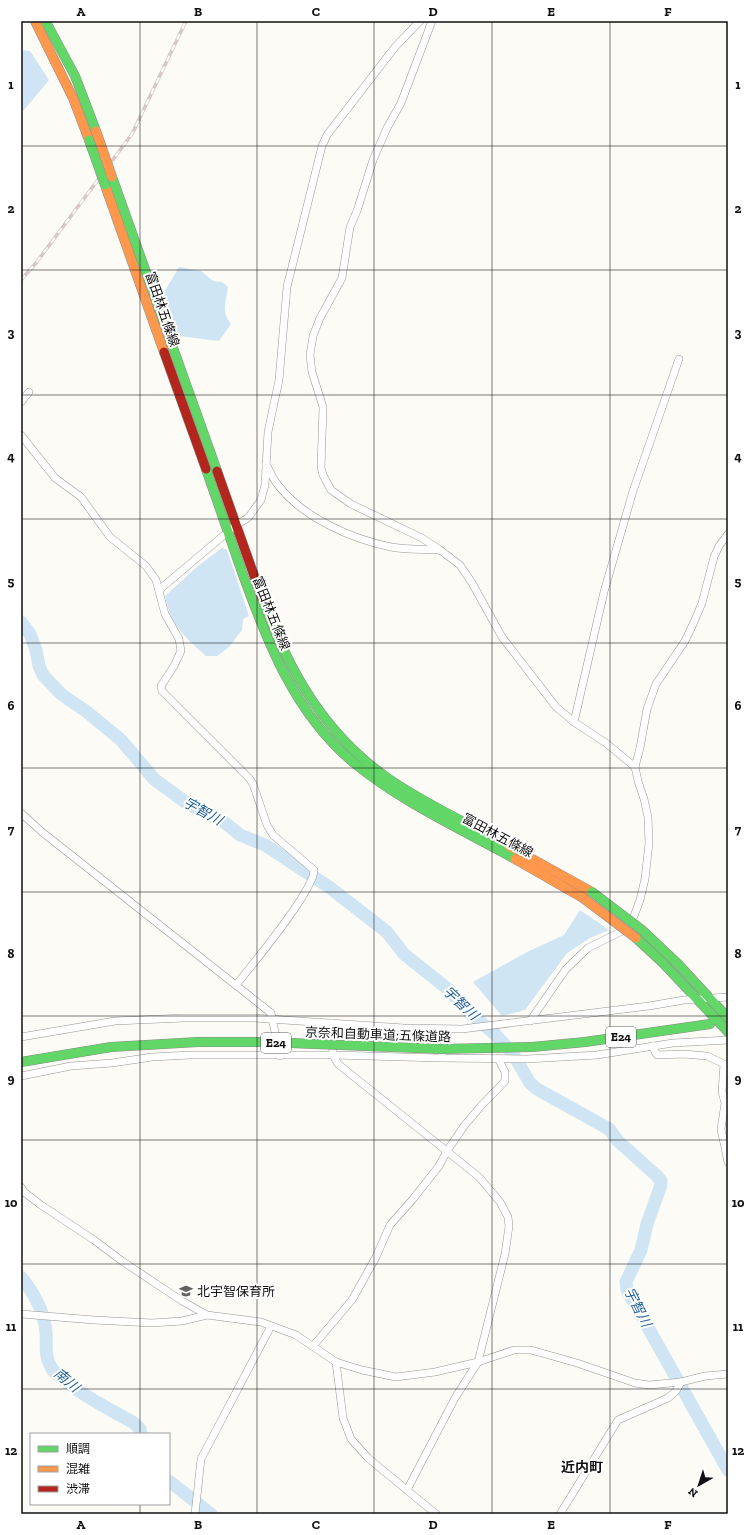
<svg xmlns="http://www.w3.org/2000/svg" width="749" height="1535" font-family="'Zilla Slab','Noto Sans JP',serif">
  <style>
    .water { fill: #cfe5f3 }
    .lines { fill: none; stroke-linecap: round; stroke-linejoin: round }
    .river { stroke: #cfe5f3; stroke-width: 13 }
    .street-casing { stroke: #969694; stroke-width: 8 }
    .fast-casing { stroke: #8d8c8a; stroke-width: 10 }
    .slow-casing { stroke: #8d8c8a; stroke-width: 10 }
    .jam-casing { stroke: #8d8c8a; stroke-width: 10 }
    .street { stroke: #fffefe; stroke-width: 7 }
    .fast { stroke: #63d668; stroke-width: 9 }
    .slow { stroke: #ff974d; stroke-width: 9 }
    .jam { stroke: #b3261e; stroke-width: 9 }
    .rail-casing { stroke: #d7c7c6; stroke-width: 3.5 }
    .rail { stroke: #fff; stroke-width: 2; stroke-dasharray: 6; stroke-linecap: butt }
    .fast-bridge-casing { stroke: #8d8c8a; stroke-width: 10; stroke-linecap: butt }
    .slow-bridge-casing { stroke: #8d8c8a; stroke-width: 10; stroke-linecap: butt }
    .fast-bridge { stroke: #63d668; stroke-width: 9 }
    .slow-bridge { stroke: #ff974d; stroke-width: 9 }
    .grid { fill: none; stroke: #101010; stroke-width: 1; stroke-opacity: 0.55 }
    .labels { text-anchor: middle; stroke-width: 4; stroke-linejoin: round; paint-order: stroke }
    .shield { fill: #fff; stroke: #585858; stroke-width: 1 }
    .shield-label { font-size: 12px; font-weight: bold; fill: #101010 }
    .street-label { font-size: 13px; fill: #101010; stroke: #fff }
    .poi-label { font-size: 13px; fill: #101010; stroke: #fff; text-anchor: start }
    .water-label { font-size: 14px; font-style: italic; fill: #21619a; stroke: #fff }
    .neighbourhood-label { font-size: 14px; font-weight: bold; fill: #101010; stroke: #fff }
    .neatline { fill: none; stroke: #101010; stroke-width: 1.5 }
    .grid-label { font-size: 13px; text-anchor: middle; font-weight: bold; fill: #101010 }
  </style>
  <rect width="100%" height="100%" fill="#fcfbf6"/>
  <g class="water">
    <polygon points="21,50 30,51 49,80 24,110 21,111"/>
    <path d="M179,267L201,271L213,281L222,282L228,287C226,302 221,311 231,324L219,341L179,336L163,294Z"/>
    <path d="M222,548L227,550L249,616L243,619L242,630L229,647L217,656H206C184,636 171,626 165,596L198,566Z"/>
    <polygon points="580,910 609,930 590,938 567,953 525,1010 502,1016 473,982 527,952 564,935"/>
  </g>
  <g class="lines">
    <g class="river">
      <polyline points="21,622 30,634 36,650 39,666 43,675 61,694 87,712 121,740 154,779 188,804 223,821 240,835 265,845 329,887 387,932 404,954 449,990 473,1016 495,1034 513,1054 530,1083 537,1089 609,1129 618,1141 656,1175 661,1181 661,1185 647,1224 641,1250 626,1282 627,1290 728,1470"/>
      <path d="M21,1277C34,1293 44,1310 46,1332C47,1345 44,1355 51,1367C53,1372 58,1375 62,1378C83,1396 109,1409 134,1423L140,1429L141,1434"/>
      <polyline points="169,1481 211,1514"/>
    </g>
    <g class="street-casing">
      <g id="street">
        <polyline points="432,21 401,103 387,128 373,160 357,211 350,227 342,278 320,318 313,336 310,355 312,372 323,407 321,468 323,475 331,490 351,504 422,538 440,550 460,565 472,583 502,637 556,707 574,722 606,743 635,767"/>
        <polyline points="21,402 29,392"/>
        <path d="M21,435L55,478L81,497L110,537L146,566L156,580L165,614L179,639L181,651L174,666L161,686L162,691L249,778L253,784L267,825L273,835L314,870C314,891 252,965 236,985"/>
        <path d="M266,464C270,471 273,479 278,485C303,518 352,539 391,547C407,550 424,549 440,550"/>
        <polyline points="159,590 236,525 248,518 261,500 265,485 268,432 279,380 287,287 322,146 327,135 395,47 420,21"/>
        <polyline points="574,722 604,592 633,491 679,359"/>
        <polyline points="21,813 42,832 271,1013 280,1056"/>
        <polyline points="530,1021 566,969 588,948 622,931 634,916 640,900 645,879 649,843 648,817 644,799 638,781 635,767 640,748 647,709 656,684 685,641 694,622 702,603 714,557 719,546 728,534"/>
        <polyline points="332,1023 333,1055 338,1064 479,1177 500,1202 508,1217 509,1226 505,1254 478,1362 455,1398 407,1490"/>
        <polyline points="21,1037 115,1021 184,1018 254,1018 404,1028 462,1029 649,1006 684,1000 728,997"/>
        <polyline points="652,1046 657,1055 683,1054 707,1056 724,1064 722,1092 725,1103 721,1129 728,1162"/>
        <polyline points="442,1053 448,1030"/>
        <polyline points="21,1076 71,1066 112,1063 152,1057 190,1055 333,1055 440,1058 527,1059 597,1055 673,1043 728,1040"/>
        <polyline points="21,1187 24,1192 41,1205 94,1240 122,1261 182,1301 207,1315 261,1322 296,1335 336,1362 362,1370 396,1377 435,1372 478,1362 514,1350 531,1350 577,1363 635,1383 649,1385 681,1382 705,1376 728,1374"/>
        <polyline points="21,1314 94,1320 152,1323 182,1321 207,1315"/>
        <polyline points="313,1346 352,1300 376,1257 390,1225 413,1199 439,1166 447,1151 464,1126 481,1106 505,1081 505,1072 498,1058"/>
        <polyline points="336,1362 343,1418 351,1439 368,1458 436,1514"/>
        <polyline points="195,1514 201,1459 271,1326"/>
        <polyline points="560,1514 618,1420 668,1398 676,1391 681,1382"/>
      </g>
    </g>
    <g class="fast-casing">
      <g id="fast">
        <polyline points="43,21 47,24 75,76 96,131"/>
        <polyline points="112,177 217,471"/>
        <path d="M206,469C218,503 230,538 242,572C267,642 295,714 354,763C403,803 461,829 515,859"/>
        <path d="M262,598C289,671 324,734 389,779C427,805 469,824 509,846"/>
        <polyline points="642,930 678,964 728,1018"/>
        <polyline points="636,938 663,963 728,1032"/>
        <polyline points="532,1047 585,1042 710,1024"/>
      </g>
    </g>
    <g class="slow-casing">
      <g id="slow">
        <polyline points="35,21 73,98 89,140"/>
        <polyline points="105,185 164,352"/>
        <polyline points="509,846 592,892"/>
        <polyline points="515,859 583,898"/>
      </g>
    </g>
    <g class="jam-casing">
      <g id="jam">
        <polyline points="164,352 206,469"/>
        <polyline points="217,471 262,598"/>
      </g>
    </g>
    <use href="#street" class="street"/>
    <use href="#fast" class="fast"/>
    <use href="#slow" class="slow"/>
    <use href="#jam" class="jam"/>
    <g class="rail-casing">
      <polyline id="rail" points="21,280 36,263 132,134 186,21"/>
    </g>
    <use href="#rail" class="rail"/>
    <g class="fast-bridge-casing">
      <g id="fast-bridge">
        <polyline points="89,140 105,185"/>
        <polyline points="592,892 642,930"/>
        <polyline points="21,1062 111,1047 198,1042 264,1042 442,1049 532,1047"/>
      </g>
    </g>
    <g class="slow-bridge-casing">
      <g id="slow-bridge">
        <polyline points="96,131 112,177"/>
        <polyline points="583,898 636,938"/>
      </g>
    </g>
    <use href="#fast-bridge" class="fast-bridge"/>
    <use href="#slow-bridge" class="slow-bridge"/>
  </g>
  <path class="grid" d="M140,21V1434M257,21V1514M374,21V1514M492,21V1514M610,21V1514M21,146H728M21,270H728M21,395H728M21,519H728M21,643H728M21,768H728M21,892H728M21,1016H728M21,1140H728M21,1264H728M21,1389H728M140,1504V1514"/>
  <defs>
    <g id="school-bare" transform="scale(1.08)"><path d="M0-5L7-2L0 1L-7-2ZM-4 1L0 2.5L4 1V4Q0 6-4 4Z" fill="#636260" stroke="#fff" stroke-width="2.5" paint-order="stroke"/></g>
  </defs>
  <g fill-rule="evenodd">
    <use href="#school-bare" x="186" y="1291"/>
  </g>
  <g class="labels">
    <g class="shield">
      <rect x="606" y="1027" width="30" height="20" rx="3"/>
      <rect x="261" y="1033" width="30" height="20" rx="3"/>
    </g>
    <g class="shield-label">
      <text x="621" y="1041">E24</text>
      <text x="276" y="1047">E24</text>
    </g>
    <g class="street-label">
      <text transform="translate(163 309) rotate(71)" y="5">富田林五條線</text>
      <text transform="translate(272 613) rotate(68)" y="5">富田林五條線</text>
      <text transform="translate(498 835) rotate(28)" y="5">富田林五條線</text>
      <text transform="translate(378 1034) rotate(2)" y="5">京奈和自動車道;五條道路</text>
    </g>
    <g class="poi-label">
      <text x="197" y="1296">北宇智保育所</text>
    </g>
    <g class="water-label">
      <text transform="translate(203 811) rotate(29)" y="5">宇智川</text>
      <text transform="translate(461 1003) rotate(43)" y="5">宇智川</text>
      <text transform="translate(638 1307) rotate(63)" y="5">宇智川</text>
      <text transform="translate(67 1380) rotate(40)" y="5">南川</text>
    </g>
    <g class="neighbourhood-label">
      <text x="582" y="1472">近内町</text>
    </g>
  </g>
  <rect width="749" height="1535" fill="none" stroke="#ffffff" stroke-width="44"/>
  <rect x="30" y="1433" width="140" height="72" fill="#ffffff" stroke="#9f9f9f"/>
  <rect x="38" y="1446" width="20" height="6" fill="#63d668" stroke="#9f9f9f"/>
  <text x="66" y="1453" font-size="12" fill="#101010">順調</text>
  <rect x="38" y="1466" width="20" height="6" fill="#ff974d" stroke="#9f9f9f"/>
  <text x="66" y="1473" font-size="12" fill="#101010">混雑</text>
  <rect x="38" y="1486" width="20" height="6" fill="#b3261e" stroke="#9f9f9f"/>
  <text x="66" y="1493" font-size="12" fill="#101010">渋滞</text>
  <g transform="translate(699 1485) rotate(219)" stroke="#ffffff" stroke-width="3" paint-order="stroke">
  <path d="M0-3L7 15L0 10L-7 15Z" fill="#101010"/>
  <text y="-6" font-size="11" font-weight="bold" text-anchor="middle" fill="#101010">N</text>
  </g>
  <rect x="22" y="22" width="705" height="1491" class="neatline"/>
  <g class="grid-label">
    <text x="81" y="16">A</text>
    <text x="198" y="16">B</text>
    <text x="316" y="16">C</text>
    <text x="433" y="16">D</text>
    <text x="551" y="16">E</text>
    <text x="668" y="16">F</text>
    <text x="11" y="89">1</text>
    <text x="738" y="89">1</text>
    <text x="11" y="213">2</text>
    <text x="738" y="213">2</text>
    <text x="11" y="337">3</text>
    <text x="738" y="337">3</text>
    <text x="11" y="461">4</text>
    <text x="738" y="461">4</text>
    <text x="11" y="586">5</text>
    <text x="738" y="586">5</text>
    <text x="11" y="710">6</text>
    <text x="738" y="710">6</text>
    <text x="11" y="834">7</text>
    <text x="738" y="834">7</text>
    <text x="11" y="958">8</text>
    <text x="738" y="958">8</text>
    <text x="11" y="1083">9</text>
    <text x="738" y="1083">9</text>
    <text x="11" y="1207">10</text>
    <text x="738" y="1207">10</text>
    <text x="11" y="1331">11</text>
    <text x="738" y="1331">11</text>
    <text x="11" y="1455">12</text>
    <text x="738" y="1455">12</text>
    <text x="81" y="1529">A</text>
    <text x="198" y="1529">B</text>
    <text x="316" y="1529">C</text>
    <text x="433" y="1529">D</text>
    <text x="551" y="1529">E</text>
    <text x="668" y="1529">F</text>
  </g>
</svg>
